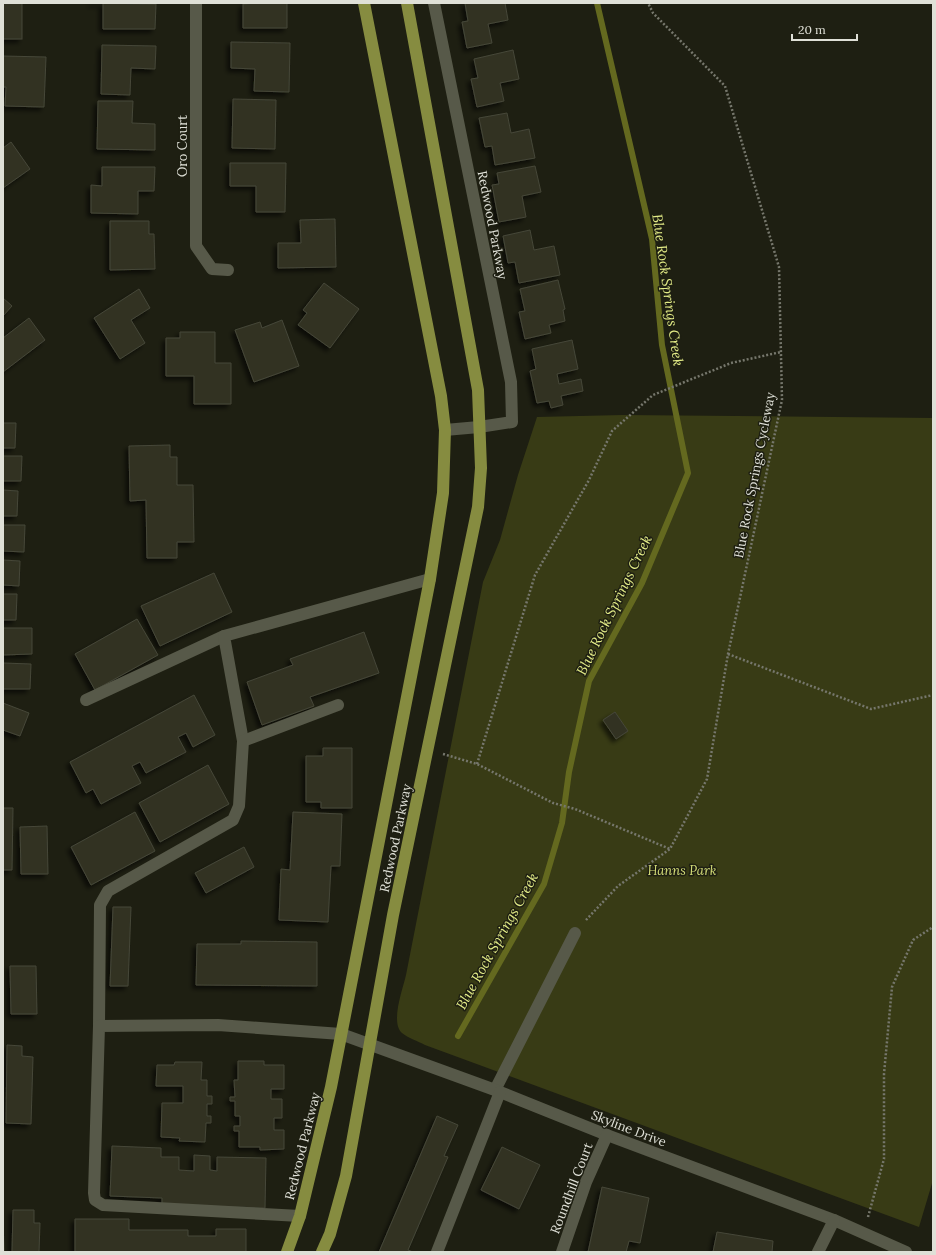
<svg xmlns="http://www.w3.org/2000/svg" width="936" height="1255" font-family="Lora,serif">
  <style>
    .green { fill: #383b15 }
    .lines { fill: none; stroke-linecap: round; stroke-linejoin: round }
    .stream { stroke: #64691f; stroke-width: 6 }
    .building { fill: #313224; stroke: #464738; filter: url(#shadow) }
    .path { stroke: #76776c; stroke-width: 2.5; stroke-dasharray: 2 2; stroke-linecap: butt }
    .minor { stroke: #575949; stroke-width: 12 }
    .major { stroke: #868c40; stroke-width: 12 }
    .labels { text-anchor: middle; stroke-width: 3; stroke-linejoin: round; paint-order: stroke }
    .street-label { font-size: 13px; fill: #dfe0d7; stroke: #1e1f12 }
    .park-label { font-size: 13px; font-style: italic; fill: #d4dd78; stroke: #1e1f12 }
    .water-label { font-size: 14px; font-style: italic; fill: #e3ec87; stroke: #1e1f12 }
  </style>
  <defs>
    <filter id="shadow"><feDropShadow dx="-3.5" dy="3.5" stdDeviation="2" flood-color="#0009"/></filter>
  </defs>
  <rect width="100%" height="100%" fill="#1e1f12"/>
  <path class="green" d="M623,415L933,418V1180L919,1227L425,1045C418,1041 408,1038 402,1033C390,1022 403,989 406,975L483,582L500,540L518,475L537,417Z"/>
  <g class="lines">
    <polyline class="stream" points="458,1036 544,884 562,823 569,772 589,681 642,583 688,473 662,345 652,239 597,3"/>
  </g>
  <g class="building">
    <rect x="3" y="3" width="19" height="36"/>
    <polygon points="91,3 156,4 155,29 103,29 103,3"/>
    <polygon points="258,3 287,3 287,28 243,28 243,4"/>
    <polygon points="465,3 505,3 508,20 488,24 492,43 467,48 462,22 468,21"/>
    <polygon points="231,42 290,43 289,92 254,91 255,69 231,68"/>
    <polygon points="102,45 156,46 155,69 131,68 130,95 101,94"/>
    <polygon points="513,50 519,79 500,83 504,101 477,107 471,79 478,78 474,59"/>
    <polygon points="3,56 46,57 44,107 5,106 6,87 3,87"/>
    <polygon points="233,99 276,100 275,149 232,148"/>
    <polygon points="98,101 133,101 132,123 155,124 155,150 97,149"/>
    <polygon points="507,113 511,133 529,129 535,158 495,165 492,146 485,147 479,118"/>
    <polygon points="11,142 30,169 3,188 3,148"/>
    <polygon points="230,163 286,163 285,212 256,212 256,186 230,186"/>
    <polygon points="535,166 541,192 522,196 526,217 499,222 492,185 499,184 497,173"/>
    <polygon points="102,167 155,167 154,191 138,191 138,214 91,213 91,185 102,186"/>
    <polygon points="335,219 336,267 278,268 278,243 301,243 300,220"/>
    <polygon points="110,221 149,221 149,234 154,234 155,269 110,270"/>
    <polygon points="530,230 534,250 554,246 560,275 519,283 515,262 508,263 503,236"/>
    <polygon points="558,280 565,309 563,310 565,321 549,325 551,333 525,339 519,312 525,311 520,289"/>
    <polygon points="324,283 359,309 330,348 298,325 307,313 303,310"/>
    <polygon points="139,289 150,308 131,320 145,343 120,359 94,318"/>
    <polygon points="3,298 12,306 3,316"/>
    <polygon points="29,318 45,340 3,372 3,338"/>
    <polygon points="282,320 299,366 254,382 235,330 260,322 262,328"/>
    <polygon points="180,332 215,332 215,363 231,363 231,404 194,404 194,376 166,376 166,338 180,338"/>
    <polygon points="572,340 578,369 557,374 559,384 581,379 583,391 561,396 563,405 551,408 549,401 537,403 530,371 536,369 532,349"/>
    <polygon points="3,423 16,423 15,448 3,448"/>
    <polygon points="170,445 170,457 177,457 177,485 193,485 194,542 177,542 177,558 147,558 146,500 130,501 129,446"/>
    <polygon points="3,456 22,456 21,481 3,481"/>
    <polygon points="3,490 18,491 17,516 3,516"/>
    <polygon points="3,525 25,525 24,552 3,551"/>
    <polygon points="3,560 20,561 19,586 3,585"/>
    <polygon points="214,573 232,612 160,646 141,606"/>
    <polygon points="3,594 17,594 16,620 3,620"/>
    <polygon points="137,619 158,655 95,690 75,654"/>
    <polygon points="3,628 32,628 32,654 3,655"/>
    <polygon points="364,632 379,673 310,697 314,706 262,725 247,682 293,665 290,659"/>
    <polygon points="3,663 31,664 30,689 3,689"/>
    <polygon points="194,695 215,735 193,747 186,733 178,737 186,752 146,773 140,762 132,766 141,783 101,804 93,789 86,793 70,762"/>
    <polygon points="3,703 29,713 20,736 3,730"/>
    <polygon points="615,712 628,731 616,739 603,720"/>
    <polygon points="323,748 352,748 352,808 321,808 321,802 306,802 306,756 323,756"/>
    <polygon points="208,765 229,804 160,842 139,803"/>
    <polygon points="3,808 13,808 12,870 3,870"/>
    <polygon points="135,812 155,851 91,885 71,847"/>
    <polygon points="293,812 342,814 340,866 331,866 328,922 279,920 281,869 290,870"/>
    <polygon points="47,826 48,874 21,874 20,827"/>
    <polygon points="244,847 254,867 206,893 195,873"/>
    <polygon points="113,907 131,907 128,986 110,986"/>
    <polygon points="241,941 317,942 317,986 196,985 197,944 241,944"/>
    <polygon points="10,966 36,966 37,1014 11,1014"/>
    <polygon points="7,1045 22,1046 22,1056 33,1057 31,1124 6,1123"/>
    <polygon points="238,1061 264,1061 264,1065 284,1065 284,1089 271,1089 271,1099 282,1099 282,1118 274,1118 274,1130 284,1130 284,1149 260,1150 260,1147 239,1147 239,1131 234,1131 234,1126 240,1126 240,1116 235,1116 235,1101 230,1101 230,1097 235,1097 234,1080 238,1080"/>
    <polygon points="175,1062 202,1062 201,1080 207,1080 207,1096 212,1096 212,1104 207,1104 207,1116 211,1116 211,1123 206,1123 205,1142 179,1141 180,1138 161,1137 162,1103 183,1103 183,1086 156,1086 157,1065 174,1065"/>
    <polygon points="437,1116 458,1125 444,1156 448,1157 408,1250 413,1252 379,1252"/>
    <polygon points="112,1146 161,1148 161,1157 179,1157 179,1170 194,1171 194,1155 210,1156 210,1170 217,1171 217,1157 266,1158 265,1208 162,1205 162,1198 110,1196"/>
    <polygon points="502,1147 540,1165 519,1209 481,1190"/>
    <polygon points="602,1187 649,1198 640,1243 629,1241 626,1252 588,1252"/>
    <polygon points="13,1210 34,1210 34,1223 40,1223 39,1252 12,1252"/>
    <polygon points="3,1217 4,1252 3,1252"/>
    <polygon points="75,1219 129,1219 129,1230 188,1230 188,1236 216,1236 216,1229 246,1229 246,1252 75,1252"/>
    <polygon points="717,1232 773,1241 772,1252 713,1252"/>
  </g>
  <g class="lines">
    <g class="path">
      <polyline points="728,654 871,709 933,695"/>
      <polyline points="443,754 477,764 553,803 575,809 670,849"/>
      <polyline points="477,764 535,575 589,480 612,431 653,395 731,363 781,352"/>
      <polyline points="586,920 618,886 670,849 707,779 728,654 782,400 779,267 725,86 653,13 648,3"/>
      <polyline points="868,1217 884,1159 884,1074 892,987 913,940 933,927"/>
    </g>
    <g class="minor">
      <polyline points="196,3 196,246 212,269 228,270"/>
      <polyline points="434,3 511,382 512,422 479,427 445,430"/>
      <polyline points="86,700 224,636"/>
      <polyline points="243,741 224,636 430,579"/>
      <polyline points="99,1026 100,905 108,891 233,820 239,806 243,741 338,705"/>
      <polyline points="495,1090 575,933"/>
      <polyline points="300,1216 103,1205 95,1200 94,1193 99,1026 218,1025 341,1034 495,1090 607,1135 834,1220 906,1252"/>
      <polyline points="437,1252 500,1092"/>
      <polyline points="562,1252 586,1182 607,1135"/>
      <polyline points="818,1252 834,1220"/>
    </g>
    <g class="major">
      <polyline points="287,1252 300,1216 331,1087 430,579 443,493 445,430 441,396 364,3"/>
      <polyline points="322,1252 330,1234 346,1176 393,915 478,507 481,468 478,390 407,3"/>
    </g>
  </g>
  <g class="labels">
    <g class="street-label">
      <text transform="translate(182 146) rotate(-90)" y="5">Oro Court</text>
      <text transform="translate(493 225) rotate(79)" y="5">Redwood Parkway</text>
      <text transform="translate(754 475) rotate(-79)" y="5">Blue Rock Springs Cycleway</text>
      <text transform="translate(395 838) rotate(-78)" y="5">Redwood Parkway</text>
      <text transform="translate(629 1128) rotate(21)" y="5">Skyline Drive</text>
      <text transform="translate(302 1146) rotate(-76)" y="5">Redwood Parkway</text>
      <text transform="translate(571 1188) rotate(-69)" y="5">Roundhill Court</text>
    </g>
    <g class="park-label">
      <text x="682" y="875">Hanns Park</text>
    </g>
    <g class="water-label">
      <text transform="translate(668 290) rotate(82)" y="5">Blue Rock Springs Creek</text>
      <text transform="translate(614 605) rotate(-64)" y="5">Blue Rock Springs Creek</text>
      <text transform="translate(497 941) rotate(-61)" y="5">Blue Rock Springs Creek</text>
    </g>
  </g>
  <rect width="936" height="1255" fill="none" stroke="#dfe0d7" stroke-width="8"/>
  <path d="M792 34v6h65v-6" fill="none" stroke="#dfe0d7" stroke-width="2"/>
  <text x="798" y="34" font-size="12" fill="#dfe0d7" stroke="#1e1f12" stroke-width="3" paint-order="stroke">20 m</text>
</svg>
